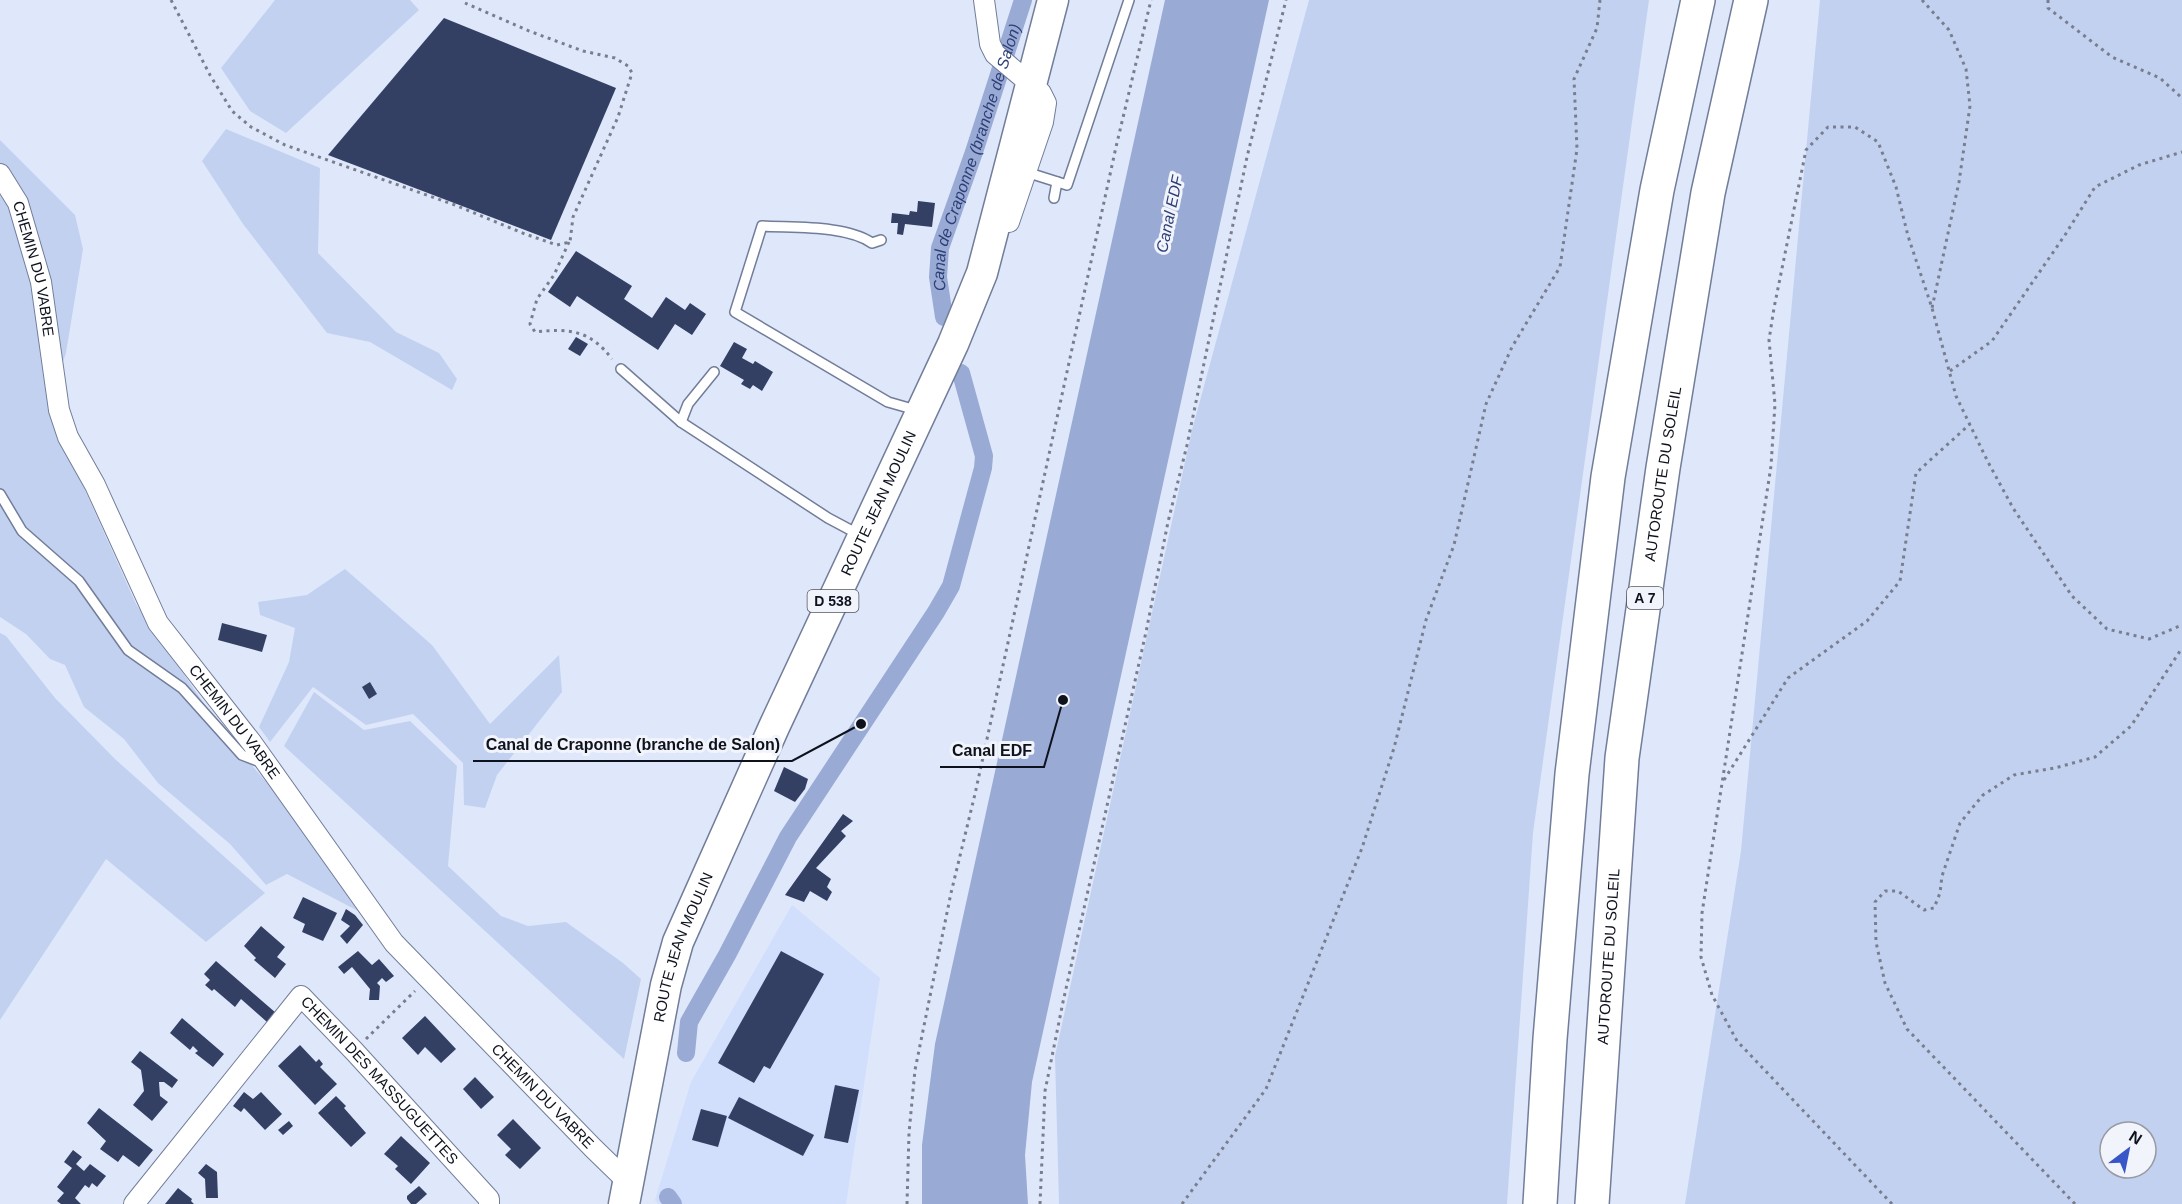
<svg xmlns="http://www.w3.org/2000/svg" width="2182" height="1204" font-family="Arial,sans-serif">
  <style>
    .built { fill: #d1defc }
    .green { fill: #c3d1f1; fill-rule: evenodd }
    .water { fill: #99aad5 }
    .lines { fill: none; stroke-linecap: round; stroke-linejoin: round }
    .canal { stroke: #99aad5; stroke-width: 18 }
    .building { fill: #334064 }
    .service-casing { stroke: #717d99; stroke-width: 12 }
    .minor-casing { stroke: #717d99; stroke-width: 22 }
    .primary-casing { stroke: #717d99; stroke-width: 33 }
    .motorway-casing { stroke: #717d99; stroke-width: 36 }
    .path { stroke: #787e8d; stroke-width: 3; stroke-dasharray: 3 4.5; stroke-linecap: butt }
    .service { stroke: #fff; stroke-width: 9 }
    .minor { stroke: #fff; stroke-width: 20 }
    .primary { stroke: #fff; stroke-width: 30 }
    .motorway { stroke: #fff; stroke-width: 33 }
    .labels { text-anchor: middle; stroke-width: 6; stroke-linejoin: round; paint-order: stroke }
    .shield { fill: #f2f4fb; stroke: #525660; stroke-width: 1.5 }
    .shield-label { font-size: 14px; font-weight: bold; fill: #0e121d }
    .street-label { font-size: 15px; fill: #0e121d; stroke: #f2f4fb }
    .water-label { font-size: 16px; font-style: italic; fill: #2d3f76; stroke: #f2f4fb }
    .leader { fill: none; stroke: #0e121d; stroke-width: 2 }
    .callout-dot { fill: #0e121d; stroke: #f2f4fb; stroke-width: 2 }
    .callout-label { font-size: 16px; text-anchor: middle; font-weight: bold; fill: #0e121d; stroke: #f2f4fb; stroke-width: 6; stroke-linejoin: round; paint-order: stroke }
  </style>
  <rect width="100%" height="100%" fill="#dfe7fa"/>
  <polygon class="built" points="792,905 880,978 846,1204 658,1204 655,1200 691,1082"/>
  <g class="green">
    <polygon points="275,0 410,0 419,10 286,133 250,111 221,68"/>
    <polygon points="1309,0 1649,0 1533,833 1507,1204 1059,1204 1055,1056 1192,430"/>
    <path d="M1820,0H2182V1204H1685L1741,851ZM2110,1132H2146V1168H2110Z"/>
    <polygon points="226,129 320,168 318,253 396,332 439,353 457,379 452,390 370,342 327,333 243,224 202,161"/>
    <polygon points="0,140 75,215 83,249 66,353 48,404 64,447 84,488 136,604 224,733 287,806 364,914 287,874 266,885 230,844 158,783 124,739 84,707 65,665 50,659 26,634 0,617"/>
    <polygon points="345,569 432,645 490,724 559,655 562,692 497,775 485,808 464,805 463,763 413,714 366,725 313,687 270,742 259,727 289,662 295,628 260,615 258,602 307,595"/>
    <polygon points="0,633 6,636 55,698 115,759 265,893 206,942 106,859 0,1020"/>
    <polygon points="314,692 364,730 410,721 457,766 448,866 501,916 528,926 566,922 623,963 641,979 624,1059 284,746"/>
  </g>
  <polygon class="water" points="1165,0 1269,0 1032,1082 1025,1155 1028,1204 922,1204 922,1145 935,1044"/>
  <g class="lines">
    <g class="canal">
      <path id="s1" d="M944,317L938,277L940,248L974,152L1023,0"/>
      <polyline points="686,1053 689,1022 727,955 788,837 936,612 951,586 983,468 984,456 961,373"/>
      <polyline points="668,1197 673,1204"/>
    </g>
  </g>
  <g class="building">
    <polygon points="444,18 616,88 551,240 328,155"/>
    <polygon points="918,201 935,203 932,227 905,224 903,235 897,234 898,223 891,223 892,213 909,215 910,211 917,212"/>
    <polygon points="576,251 632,286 624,299 652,318 666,297 685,310 690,303 706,314 692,335 675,324 658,350 577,296 570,307 548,292"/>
    <polygon points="576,337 588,344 580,356 568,349"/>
    <polygon points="734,342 747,349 742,358 753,364 755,361 773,372 762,391 753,385 750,389 741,384 744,380 720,366"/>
    <polygon points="222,623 267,635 262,652 218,640"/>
    <polygon points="370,682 377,694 369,699 362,687"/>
    <polygon points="784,767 808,779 805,789 795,802 774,791"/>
    <polygon points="843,814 853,821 841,831 846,836 816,868 831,879 827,887 832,892 827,901 810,891 804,902 785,895"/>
    <polygon points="303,897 337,913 323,941 302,932 305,924 293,918"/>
    <polygon points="346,909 355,915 363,925 347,944 340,936 350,926 341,920"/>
    <polygon points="261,926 285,947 277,957 286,964 275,978 254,960 256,958 244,946"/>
    <polygon points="358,951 372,965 379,959 394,976 386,982 382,978 377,983 380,986 379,1000 369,1000 370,989 352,967 344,974 338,967"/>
    <polygon points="781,951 824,974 770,1069 764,1066 754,1083 718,1063"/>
    <polygon points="216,961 276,1013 267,1022 241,999 235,1007 214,989 212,991 205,985 210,980 204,974"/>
    <polygon points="425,1016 456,1049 441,1063 425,1047 418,1055 402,1038"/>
    <polygon points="182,1018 224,1054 213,1067 195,1053 198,1051 193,1046 190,1050 170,1033"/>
    <polygon points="300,1045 316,1062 319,1059 323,1064 320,1067 337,1084 315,1105 278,1066"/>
    <polygon points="140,1051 178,1080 172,1088 164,1082 159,1082 160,1096 168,1102 152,1121 133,1105 144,1091 141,1070 131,1062"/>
    <polygon points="475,1077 494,1097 481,1109 463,1089"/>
    <polygon points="835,1085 859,1090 848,1143 824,1138"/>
    <polygon points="244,1092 253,1099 261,1092 282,1114 265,1130 244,1108 241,1112 233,1106"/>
    <polygon points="336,1096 346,1106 344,1108 366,1133 351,1147 318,1113"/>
    <polygon points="739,1097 814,1135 803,1156 728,1118"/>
    <polygon points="99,1108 153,1150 139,1167 123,1155 118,1162 100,1149 106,1141 87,1123"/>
    <polygon points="701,1109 727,1116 718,1147 692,1140"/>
    <polygon points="513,1119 541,1148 520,1169 505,1155 511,1149 497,1135"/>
    <polygon points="289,1121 293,1126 283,1135 278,1130"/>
    <polygon points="401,1136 430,1163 411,1184 395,1169 398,1166 384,1154"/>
    <polygon points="73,1150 82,1157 76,1164 84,1171 90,1164 106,1176 97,1187 92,1183 89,1188 85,1185 75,1198 81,1204 61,1204 57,1201 64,1193 57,1187 72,1168 64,1162"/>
    <polygon points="206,1164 217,1172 218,1198 206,1198 205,1179 198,1173"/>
    <polygon points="419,1186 427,1194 416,1204 411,1204 407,1199 407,1196"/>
    <polygon points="178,1188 192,1199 191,1201 194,1204 165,1204"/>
  </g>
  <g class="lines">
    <g class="service-casing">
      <g id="service">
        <polyline points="1026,172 1067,185 1129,0"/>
        <polyline points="1054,198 1057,182"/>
        <path d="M881,240L872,243C846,225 794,228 762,226L735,312L888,402L916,410"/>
        <polyline points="621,369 681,422 828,518 858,534"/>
        <polyline points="681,422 688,404 714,372"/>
        <polyline points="0,494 22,531 79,581 128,650 182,688 242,755 263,763"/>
      </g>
    </g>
    <g class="minor-casing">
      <g id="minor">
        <polyline points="984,0 990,44 995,54 1041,93 1046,103 1043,122 1009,222"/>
        <path id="s2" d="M0,174L18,203L41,282L59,410L68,437L95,485L158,623L252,743L394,943L593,1148L628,1182"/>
        <path id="s3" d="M134,1204L301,996L354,1051L489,1199V1204"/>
      </g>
    </g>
    <g class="primary-casing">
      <g id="primary">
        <path id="s4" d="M624,1204L666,985L678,942L774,727L953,344L982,273L1053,0"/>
      </g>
    </g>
    <g class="motorway-casing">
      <g id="motorway">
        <polyline points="1540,1204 1550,1039 1572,774 1608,477 1657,190 1698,0"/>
        <path id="s5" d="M1592,1204L1622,758L1663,468L1708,193L1751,0"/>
      </g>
    </g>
    <g class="path">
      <polyline points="171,0 210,75 232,111 251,127 285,145 455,205 525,234 557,245 570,242 573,217 618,117 632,73 628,66 615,58 583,51 529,31 465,3"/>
      <polyline points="1922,0 1949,30 1966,69 1970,106 1959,182 1932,308"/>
      <polyline points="2048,0 2048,8 2112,57 2160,78 2182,98"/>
      <path d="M569,242L554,275L537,299L530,324L535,332C569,328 590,330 612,359"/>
      <polyline points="1950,371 1992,341 2065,235 2095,187 2139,165 2182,152"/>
      <polyline points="1724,780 1788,678 1867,621 1900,581 1916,473 1970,424"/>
      <polyline points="366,1039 415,991"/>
      <polyline points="907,1204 909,1133 915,1070 951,893 975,794 1116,147 1151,0"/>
      <polyline points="1040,1204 1045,1091 1063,1002 1146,632 1168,522 1187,445 1247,157 1286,0"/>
      <polyline points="1182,1204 1266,1089 1362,848 1394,748 1426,620 1454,545 1486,404 1512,347 1560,267 1577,149 1574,79 1597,28 1600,0"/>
      <polyline points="1892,1204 1737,1041 1712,995 1701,957 1702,913 1771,466 1775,404 1769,340 1774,308 1806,150 1828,127 1855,127 1878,142 1896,187 1908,236 1932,308 1956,396 1988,462 2013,508 2072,596 2107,629 2149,639 2182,625"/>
      <polyline points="2075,1204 1907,1029 1885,983 1876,942 1875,902 1885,891 1898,891 1924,910 1934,908 1940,893 1942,876 1960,823 1983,795 2014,775 2055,768 2095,757 2131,726 2182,648"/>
    </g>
    <use href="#service" class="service"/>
    <use href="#minor" class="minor"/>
    <use href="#primary" class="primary"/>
    <use href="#motorway" class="motorway"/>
  </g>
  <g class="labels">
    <g class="shield">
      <rect x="1627" y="587" width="36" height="22" rx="4.5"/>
      <rect x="807.5" y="590" width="51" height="22" rx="4.5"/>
    </g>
    <g class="shield-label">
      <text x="1645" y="603">A 7</text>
      <text x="833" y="606">D 538</text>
    </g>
    <g class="street-label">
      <text dy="5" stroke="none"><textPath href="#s2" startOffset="102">CHEMIN DU VABRE</textPath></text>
      <text dy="5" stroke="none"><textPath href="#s5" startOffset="734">AUTOROUTE DU SOLEIL</textPath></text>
      <text dy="5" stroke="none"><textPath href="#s4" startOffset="750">ROUTE JEAN MOULIN</textPath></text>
      <text dy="5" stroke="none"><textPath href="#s2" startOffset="606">CHEMIN DU VABRE</textPath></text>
      <text dy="5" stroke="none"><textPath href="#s4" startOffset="264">ROUTE JEAN MOULIN</textPath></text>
      <text dy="5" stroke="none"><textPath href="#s5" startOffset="248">AUTOROUTE DU SOLEIL</textPath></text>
      <text dy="5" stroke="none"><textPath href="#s3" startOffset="382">CHEMIN DES MASSUGUETTES</textPath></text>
      <text dy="5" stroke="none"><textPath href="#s2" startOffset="1092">CHEMIN DU VABRE</textPath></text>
    </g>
    <g class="water-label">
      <text dy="6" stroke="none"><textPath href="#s1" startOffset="166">Canal de Craponne (branche de Salon)</textPath></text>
      <text transform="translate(1169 214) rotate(-78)" y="6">Canal EDF</text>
    </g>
  </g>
  <path class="leader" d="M861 724L792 761H473M1063 700L1044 767H940"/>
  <g class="callout-dot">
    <circle cx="861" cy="724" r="6"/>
    <circle cx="1063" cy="700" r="6"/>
  </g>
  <g class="callout-label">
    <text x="633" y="750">Canal de Craponne (branche de Salon)</text>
    <text x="992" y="756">Canal EDF</text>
  </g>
  <g transform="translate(2128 1150) rotate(32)"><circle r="28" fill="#f2f4fb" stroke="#979aa2" stroke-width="1.5"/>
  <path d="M0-4.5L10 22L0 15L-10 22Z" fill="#3856c7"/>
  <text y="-9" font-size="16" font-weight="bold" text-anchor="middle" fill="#0e121d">N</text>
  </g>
</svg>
